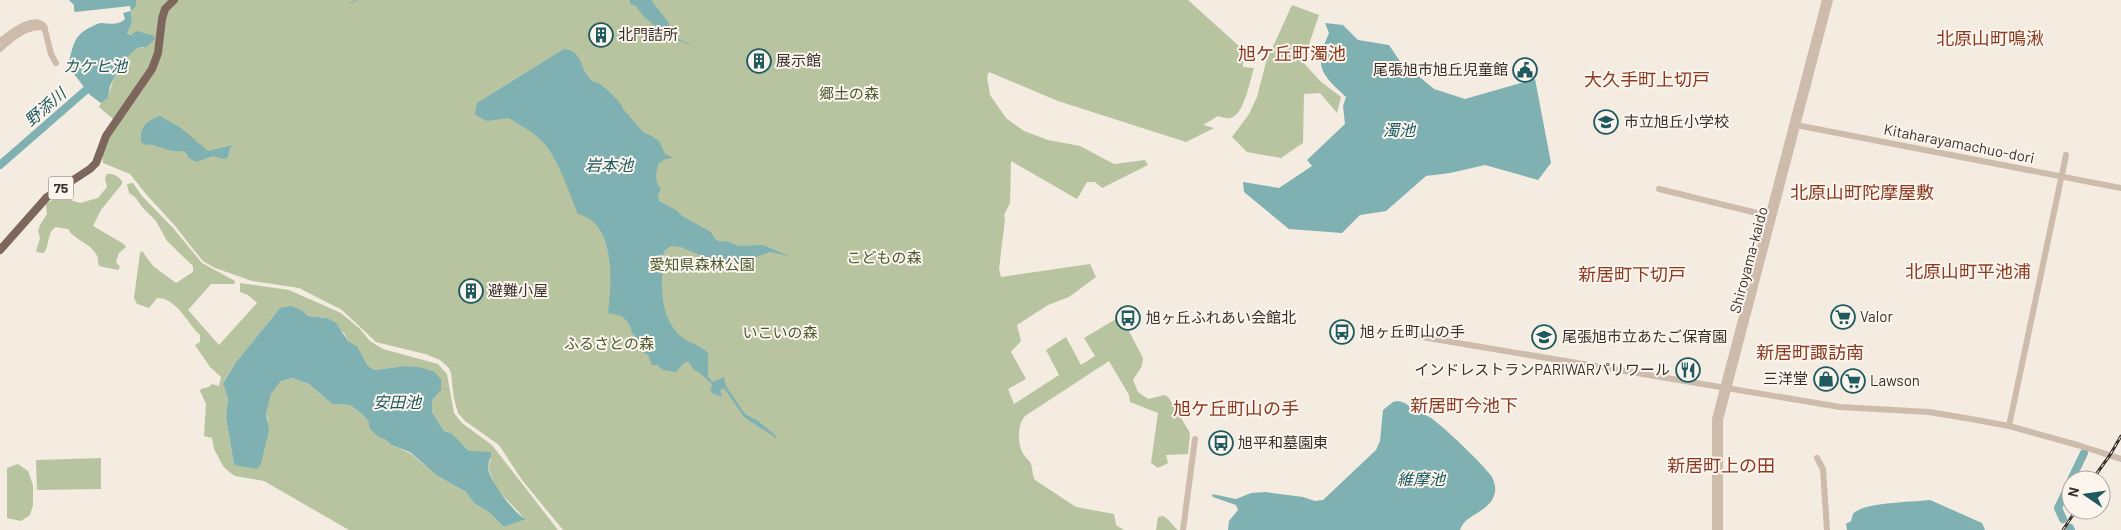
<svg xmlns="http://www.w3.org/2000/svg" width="2121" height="530" font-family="Barlow,'Noto Sans JP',sans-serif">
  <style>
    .green { fill: #b8c4a0; fill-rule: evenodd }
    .water { fill: #7fb0b2 }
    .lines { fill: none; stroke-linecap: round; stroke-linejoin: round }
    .stream { stroke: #7fb0b2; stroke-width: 1 }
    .river { stroke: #7fb0b2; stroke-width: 8 }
    .tertiary { stroke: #cdbbac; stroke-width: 6 }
    .primary { stroke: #7d675c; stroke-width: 8 }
    .rail-casing { stroke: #3b302b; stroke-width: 3 }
    .rail { stroke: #fbf5ee; stroke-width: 1; stroke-dasharray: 4; stroke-linecap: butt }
    .labels { text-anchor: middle; stroke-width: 4; stroke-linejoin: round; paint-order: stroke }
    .shield { fill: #fbf5ee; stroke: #756b66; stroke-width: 1 }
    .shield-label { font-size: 14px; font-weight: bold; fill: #3b302b }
    .poi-label { font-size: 15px; fill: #3b302b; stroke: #fbf5ee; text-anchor: start }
    .park-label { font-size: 15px; fill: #4a5a2e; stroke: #fbf5ee }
    .street-label { font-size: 15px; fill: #3b302b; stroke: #fbf5ee }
    .water-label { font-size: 16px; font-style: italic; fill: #1f5a5e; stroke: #fbf5ee }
    .quarter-label { font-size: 18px; fill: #8c3b22; stroke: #fbf5ee }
  </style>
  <rect width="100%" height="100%" fill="#f4ebe1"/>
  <g class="green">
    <path d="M136,0H1188L1250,56L1243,61V67L1254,68C1250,80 1244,116 1230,118C1227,119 1222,117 1218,116L1203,125L1214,128L1186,142L1058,101L989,72L987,77L990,95L1006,118L1024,131L1048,140L1080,146L1114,164L1145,160L1148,165L1102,188L1095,182H1087L1077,199L1011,161L1010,203L1004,215L1005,219L999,269L1001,277L1090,264L1096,277L1069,297L1048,305L1017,325L1021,341L1011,352L1026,379L1008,389L1014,404L1059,375L1046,350L1066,337L1081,365L1095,356L1084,338L1121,316L1143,358L1142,366L1133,380L1138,392L1148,399L1165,395L1169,398L1190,433L1188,454L1166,455L1168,463L1158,468L1151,463L1158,413L1130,402L1129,395L1109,361L1025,416C1017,425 1017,445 1024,455C1026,458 1030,461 1031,464C1033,470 1032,475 1035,480L1076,507L1114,514L1116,525L1124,530H563L522,480L499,445L465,421L458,413L454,399L451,373L449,368L440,360L425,354L376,342L342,310L299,288L252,281L215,268L203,261L189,244L176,227L146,194L130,174L103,163C100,149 111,134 119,124L99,107L101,103L108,98C114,76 118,63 137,48H143L151,42L127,33L132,23L131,11Z"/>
    <polygon points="1292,5 1319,15 1303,62 1320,81 1341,97 1337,113 1320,93 1304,94 1303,143 1281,158 1247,152 1232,137 1249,114 1257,97 1266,62"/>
    <path d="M107,174C113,173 118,176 122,181V184L101,210L93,226L124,244L126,247L119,253L116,262L120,267L118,270L99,266C97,261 99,258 96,254C90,243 73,239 68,229L56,227C47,231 50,245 44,253L36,252L40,238L38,231L40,225L47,214L46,204C66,189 60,198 80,203L98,198L107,187L105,178Z"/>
    <path d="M133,183L142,196L173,228L202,263L235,281L234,284H211L188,310L219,345L257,303L248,295L240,292V283L289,290L341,313L360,329L370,341L383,349L438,364L447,374L454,413L462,423L492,445L558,530H349L264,481L235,476L228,471L223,466L214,449L212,438L204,436L206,404L200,391L201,389L209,387L212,384L219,386L221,377L210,367L195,345L200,342V335C187,323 177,298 157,298L149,308L137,304L134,298L140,253L142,251L153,266L176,283L193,272V266L167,241L156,221L143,208L135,197L129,193L127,184ZM280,308L303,311L308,316L327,318L344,333L348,341L357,346L368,366L375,370L404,366L433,371L437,392L432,400V412L444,431L451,433L461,445L466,447L469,452H480L491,459L488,467L496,488L525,519L504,527L490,513L474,503L466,492L436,475L410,453L391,445L386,440L378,437L370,429L368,421L362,414L350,405L332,404L309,384L292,378L281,381L271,394L267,405L266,413L268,419L261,464L234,465L226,417L228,399L223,382L236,362Z"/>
    <polygon points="101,458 101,489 37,490 36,460"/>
    <polygon points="18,464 28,471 33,485 33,505 30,515 21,521 7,518 7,468"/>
    <path d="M1163,516C1170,520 1172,525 1178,530H1156L1158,517Z"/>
  </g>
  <g class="water">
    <path d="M69,0H136V6L131,11L132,23L127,33L131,35L137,31L154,36L155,39L146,47L137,48L122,62L110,86L108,98L101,103L90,95L68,66C73,47 73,35 91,27C95,25 98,23 102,23C110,24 119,25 125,19L123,13L131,11L130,6L75,12L74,10V5Z"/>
    <polygon points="630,0 651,0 669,23 670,31 676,38 696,47 671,38 644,17 636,6 630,4"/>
    <path d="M1325,23L1343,25L1358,40L1389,45L1399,60L1434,89L1465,99L1535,79L1551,163L1538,180L1485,165L1450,173L1426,176L1386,211L1360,215L1342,233L1289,229L1244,192L1243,182L1279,188L1312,166L1307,160L1345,124L1343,106L1346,97C1320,73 1314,67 1329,33Z"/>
    <path d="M564,49C583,51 579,67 590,79C592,82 596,82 600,84C606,88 622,103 623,109L644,133L650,135L659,141L665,154L674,158L665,159L658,164C656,173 654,182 661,189L658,195L659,201L676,210L682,216L711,232L715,239L720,242L726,241L739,246L763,245L791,257L771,252L734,264L711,260L681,247L671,246L664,251C661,278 658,313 678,334C686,342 700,345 708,353V377L713,382L724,377L726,386L745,414L758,421L776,436V438L744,417L724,388L720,390L722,397L712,393L710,389L713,385L700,373L694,370L688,361L684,363L676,372L663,370L657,365H652L648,355L643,352L640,341L632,333L630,325L622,316L608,313C612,282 616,223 578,214C568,191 558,155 539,138C530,130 519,125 509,118L487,121L475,115L477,103Z"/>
    <path d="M160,116L181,128L208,151L234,145L230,148L228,157L224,159L213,156L196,162L189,158L185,151C171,152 166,149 153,145C147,144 145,146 141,142C140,127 146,121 160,116Z"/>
    <path d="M291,306L303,311L308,316L327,318L336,323L348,341L357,346L368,366L375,370L404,366L418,367L433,371L441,379V390L432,400V412L444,431L451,433L469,451L491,452C491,457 488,464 488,468C490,481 514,514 526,519L504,527L490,513L474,503L466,492L436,475L410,452L391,445L386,440L378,437L370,429L368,421L362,414L350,405L332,404L309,384L292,378L281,381L271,394L266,413L269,430L261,464L257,469L234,465L226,417L228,399L223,383L236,362L280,308Z"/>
    <path d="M1397,401C1407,402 1409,407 1417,412C1421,414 1427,415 1431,418C1444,427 1484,465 1492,477C1494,481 1496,487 1495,492C1491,513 1465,513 1460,530H1228L1229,521L1238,510L1236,505L1213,497L1212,494L1236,499L1251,493L1265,492L1303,497L1315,501L1323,500L1376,450L1380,441L1383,410L1393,402Z"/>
    <path d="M1930,500L1982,523L1985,530H1847L1846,524L1851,521C1851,521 1853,514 1853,514C1862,502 1915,502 1930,500Z"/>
  </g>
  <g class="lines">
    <polyline class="stream" points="350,3 357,0"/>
    <g class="river">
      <polyline points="0,165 86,90"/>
      <polyline points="2071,480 2084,453"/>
      <polyline points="2063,519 2058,508 2071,481"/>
      <polyline points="2070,528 2071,530"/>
    </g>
    <g class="tertiary">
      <path d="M0,41C10,34 33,14 44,26L51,54L56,63"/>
      <path d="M0,49C11,39 28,24 45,28"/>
      <polyline points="1796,125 2121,188"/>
      <polyline points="1659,189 1769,216"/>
      <polyline points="1416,336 1840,407 1929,412 1971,419 2009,426 2081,446 2121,459"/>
      <polyline points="2009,426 2066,155"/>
      <polyline points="1817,458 1823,469 1827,530"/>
      <polyline points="1183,530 1195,439"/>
      <polyline points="1715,530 1715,419 1825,0"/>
      <polyline points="1720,530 1720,420 1830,0"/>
    </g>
    <polyline class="primary" points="0,250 47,197 90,169 96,163 106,136 152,69 158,53 162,19 165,9 174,0"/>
    <g class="rail-casing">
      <g id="rail">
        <polyline points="2092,480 2110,455 2121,436"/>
        <polyline points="2063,530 2076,510"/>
      </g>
    </g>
    <use href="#rail" class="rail"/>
  </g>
  <defs>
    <g id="building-ring" transform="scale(1.25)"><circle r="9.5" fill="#fbf5ee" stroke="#1f5a5e" stroke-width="1.5"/><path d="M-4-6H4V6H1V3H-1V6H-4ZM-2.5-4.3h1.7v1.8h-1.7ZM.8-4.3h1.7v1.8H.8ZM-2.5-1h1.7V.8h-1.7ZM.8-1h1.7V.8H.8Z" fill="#1f5a5e"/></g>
    <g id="civic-ring" transform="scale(1.25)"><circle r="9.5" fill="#fbf5ee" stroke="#1f5a5e" stroke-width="1.5"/><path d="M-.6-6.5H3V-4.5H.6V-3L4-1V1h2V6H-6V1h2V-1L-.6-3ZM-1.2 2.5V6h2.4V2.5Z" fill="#1f5a5e"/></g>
    <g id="school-ring" transform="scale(1.25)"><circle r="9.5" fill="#fbf5ee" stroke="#1f5a5e" stroke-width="1.5"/><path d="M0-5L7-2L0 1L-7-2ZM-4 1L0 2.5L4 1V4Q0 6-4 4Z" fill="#1f5a5e"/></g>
    <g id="supermarket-ring" transform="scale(1.25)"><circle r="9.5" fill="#fbf5ee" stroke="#1f5a5e" stroke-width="1.5"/><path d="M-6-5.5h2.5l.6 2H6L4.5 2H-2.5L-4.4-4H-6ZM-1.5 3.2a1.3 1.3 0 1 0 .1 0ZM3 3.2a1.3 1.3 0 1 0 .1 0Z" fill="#1f5a5e"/></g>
    <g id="bus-ring" transform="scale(1.25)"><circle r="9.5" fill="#fbf5ee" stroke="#1f5a5e" stroke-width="1.5"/><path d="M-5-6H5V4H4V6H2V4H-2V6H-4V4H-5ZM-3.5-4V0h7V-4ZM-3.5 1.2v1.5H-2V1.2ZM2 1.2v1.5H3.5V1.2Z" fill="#1f5a5e"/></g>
    <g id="restaurant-ring" transform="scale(1.25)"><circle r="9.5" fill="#fbf5ee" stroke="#1f5a5e" stroke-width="1.5"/><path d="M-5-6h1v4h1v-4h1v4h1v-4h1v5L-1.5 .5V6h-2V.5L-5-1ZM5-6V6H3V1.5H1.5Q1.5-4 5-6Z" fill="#1f5a5e"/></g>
    <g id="shop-ring" transform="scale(1.25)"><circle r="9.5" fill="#fbf5ee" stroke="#1f5a5e" stroke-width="1.5"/><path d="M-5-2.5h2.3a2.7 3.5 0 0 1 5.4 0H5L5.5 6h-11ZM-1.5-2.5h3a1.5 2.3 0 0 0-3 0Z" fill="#1f5a5e"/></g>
  </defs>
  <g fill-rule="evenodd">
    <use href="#building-ring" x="601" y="35"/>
    <use href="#building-ring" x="759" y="61"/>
    <use href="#civic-ring" x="1525" y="70"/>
    <use href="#school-ring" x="1606" y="122"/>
    <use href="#building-ring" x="471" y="291"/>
    <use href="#supermarket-ring" x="1843" y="317"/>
    <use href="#bus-ring" x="1128" y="318"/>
    <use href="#bus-ring" x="1342" y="332"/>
    <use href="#school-ring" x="1544" y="337"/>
    <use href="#restaurant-ring" x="1688" y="370"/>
    <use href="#shop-ring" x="1826" y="379"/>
    <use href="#supermarket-ring" x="1853" y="381"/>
    <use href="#bus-ring" x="1221" y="443"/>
  </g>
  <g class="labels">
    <rect class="shield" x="48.5" y="176.5" width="25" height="23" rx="4"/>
    <g class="shield-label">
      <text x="61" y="193">75</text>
    </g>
    <g class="poi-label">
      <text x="618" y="40">北門詰所</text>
      <text x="776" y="66">展示館</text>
      <text x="1508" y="75" text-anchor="end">尾張旭市旭丘児童館</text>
      <text x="1624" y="127">市立旭丘小学校</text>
      <text x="488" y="296">避難小屋</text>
      <text x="1860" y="322">Valor</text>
      <text x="1146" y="323">旭ヶ丘ふれあい会館北</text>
      <text x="1360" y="337">旭ヶ丘町山の手</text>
      <text x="1562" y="342">尾張旭市立あたご保育園</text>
      <text x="1670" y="375" text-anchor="end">インドレストランPARIWARパリワール</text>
      <text x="1808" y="384" text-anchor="end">三洋堂</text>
      <text x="1870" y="386">Lawson</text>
      <text x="1238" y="448">旭平和墓園東</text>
    </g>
    <g class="park-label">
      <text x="849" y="99">郷土の森</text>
      <text x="884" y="263">こどもの森</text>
      <text x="702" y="270">愛知県森林公園</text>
      <text x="780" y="338">いこいの森</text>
      <text x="609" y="349">ふるさとの森</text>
    </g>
    <g class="street-label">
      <text transform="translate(1959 144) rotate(11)" y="5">Kitaharayamachuo-dori</text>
      <text transform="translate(1749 260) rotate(-75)" y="5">Shiroyama-kaido</text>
    </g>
    <g class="water-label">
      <text x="95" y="72">カケヒ池</text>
      <text transform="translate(45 107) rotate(-41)" y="6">野添川</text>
      <text x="1399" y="136">濁池</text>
      <text x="609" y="171">岩本池</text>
      <text x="397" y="408">安田池</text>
      <text x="1421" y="485">維摩池</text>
    </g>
    <g class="quarter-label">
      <text x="1990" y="45">北原山町鳴湫</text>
      <text x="1292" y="60">旭ケ丘町濁池</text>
      <text x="1647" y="86">大久手町上切戸</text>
      <text x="1862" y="199">北原山町陀摩屋敷</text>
      <text x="1968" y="278">北原山町平池浦</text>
      <text x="1632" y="281">新居町下切戸</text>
      <text x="1810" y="359">新居町諏訪南</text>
      <text x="1464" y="412">新居町今池下</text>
      <text x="1236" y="415">旭ケ丘町山の手</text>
      <text x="1721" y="472">新居町上の田</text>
    </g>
  </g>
  <g transform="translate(2086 495) rotate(283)"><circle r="24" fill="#fbf5ee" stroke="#aea6a0"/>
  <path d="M0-4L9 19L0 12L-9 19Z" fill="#1f5a5e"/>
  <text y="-8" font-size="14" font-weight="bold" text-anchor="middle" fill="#3b302b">N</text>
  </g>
</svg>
